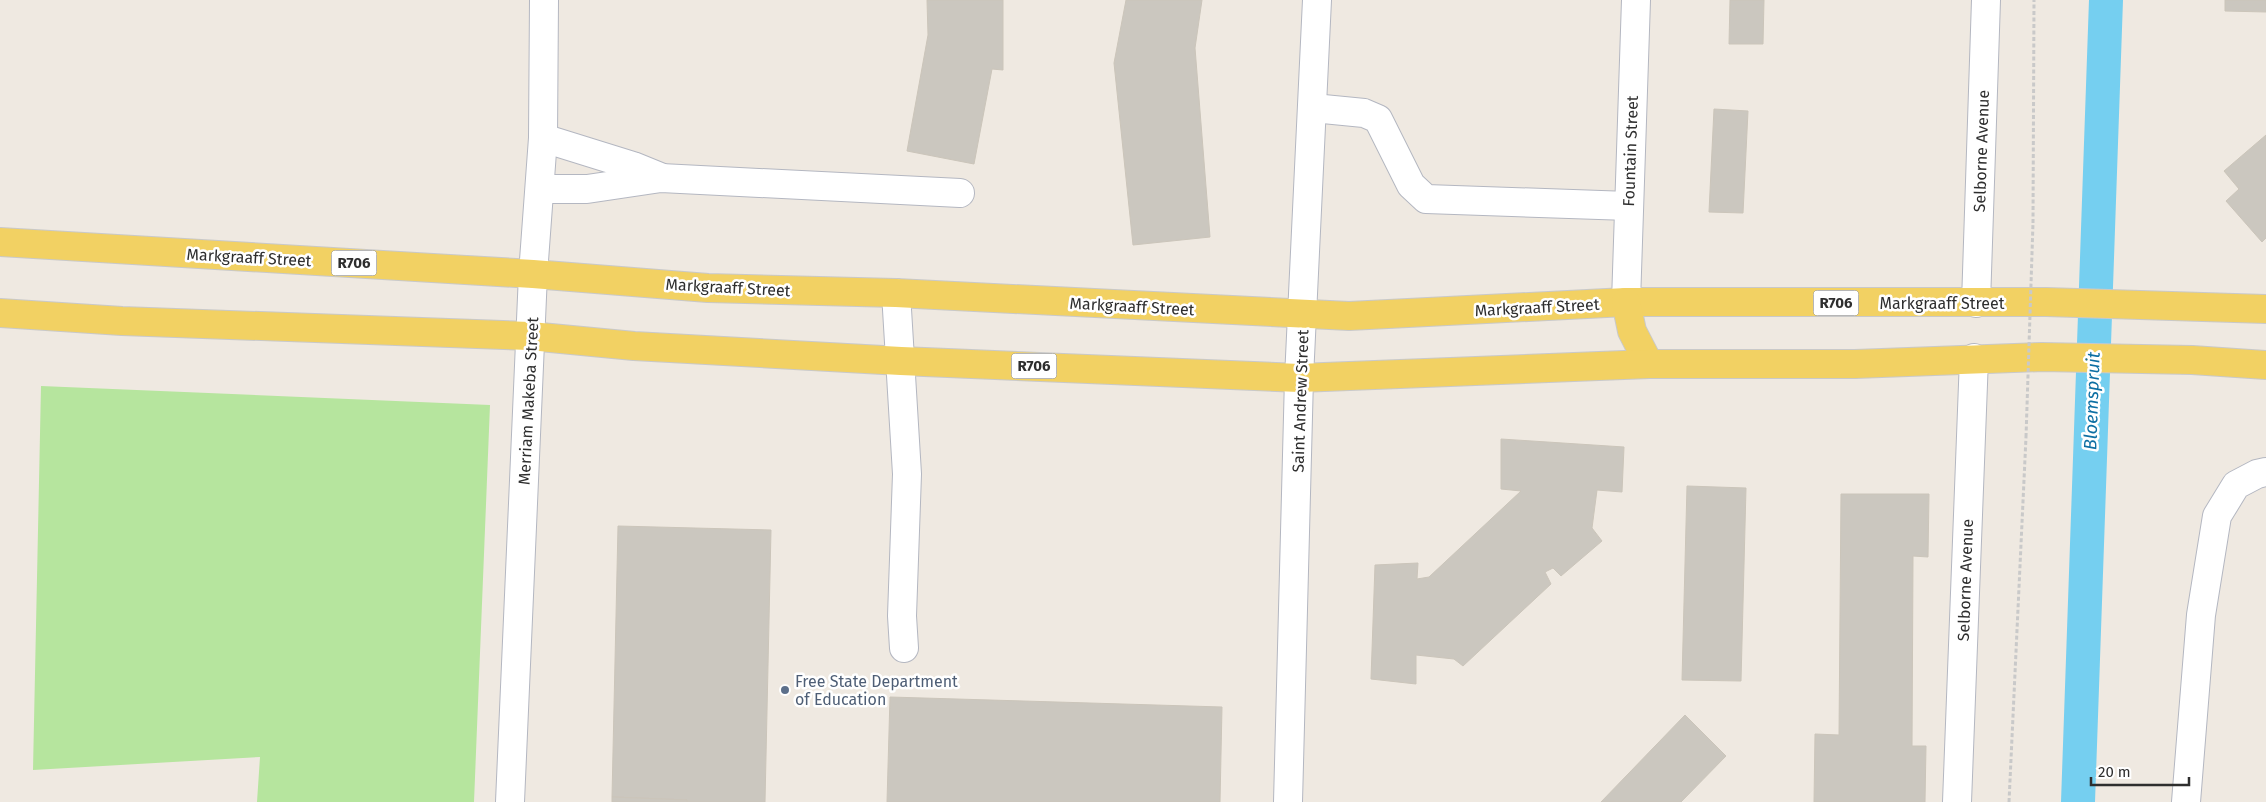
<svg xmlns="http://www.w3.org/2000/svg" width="2266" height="802" font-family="'Fira Sans',sans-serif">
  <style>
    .green { fill: #b6e59e }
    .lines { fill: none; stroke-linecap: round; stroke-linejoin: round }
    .canal { stroke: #75cff0; stroke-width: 34 }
    .building { fill: #cbc7bf; stroke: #cbc5ba }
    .minor-casing { stroke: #b4b7c1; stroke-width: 30 }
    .major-casing { stroke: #c9c9c9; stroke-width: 30 }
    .path { stroke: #c9c9c9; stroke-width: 3; stroke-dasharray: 4 2.5; stroke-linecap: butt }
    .minor { stroke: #fff; stroke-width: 28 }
    .major { stroke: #f2d163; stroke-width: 28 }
    .path-bridge { stroke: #c9c9c9; stroke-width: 3; stroke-dasharray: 4 2.5; stroke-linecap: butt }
    .service-dot { fill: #5c6f8a; stroke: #fff; stroke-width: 2 }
    .labels { text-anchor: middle; stroke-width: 5; stroke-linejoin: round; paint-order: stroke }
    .shield { fill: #fff; stroke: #6d6d6d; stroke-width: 1 }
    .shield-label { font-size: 15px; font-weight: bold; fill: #2e2e2e }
    .street-label { font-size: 16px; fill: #2e2e2e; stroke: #fff }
    .service-label { font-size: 16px; fill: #4e5e75; stroke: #fff; text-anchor: start }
    .water-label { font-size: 18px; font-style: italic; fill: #0d6fa3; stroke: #fff }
  </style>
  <rect width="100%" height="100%" fill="#efe9e1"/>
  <polygon class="green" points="41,386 490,405 474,802 257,802 260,757 33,770"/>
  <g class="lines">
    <polyline class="canal" points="2078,802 2106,0"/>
  </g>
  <g class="building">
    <polygon points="927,0 1003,0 1003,70 992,69 974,164 907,151 928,35"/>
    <polygon points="1126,0 1202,0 1195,48 1210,237 1133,245 1114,63"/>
    <polygon points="1730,0 1764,0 1763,44 1729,44"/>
    <polygon points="2225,0 2266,0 2266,12 2225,11"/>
    <polygon points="1714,109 1748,111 1743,213 1709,212"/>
    <polygon points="2266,135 2266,238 2262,242 2226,201 2239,189 2224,171"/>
    <polygon points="1501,439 1624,447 1622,492 1597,490 1592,528 1602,541 1561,576 1553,568 1545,572 1551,584 1463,666 1454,659 1416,655 1416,684 1371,679 1375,565 1418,563 1417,579 1429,577 1521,491 1501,489"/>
    <polygon points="1687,486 1746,488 1741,681 1682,680"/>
    <polygon points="1841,494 1929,494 1928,557 1913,556 1912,746 1926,746 1925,802 1814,802 1815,734 1839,735"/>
    <polygon points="618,526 771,530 765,802 687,802 687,800 612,797"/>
    <polygon points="890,697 1222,707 1220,802 887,802"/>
    <polygon points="1685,715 1726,756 1681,802 1601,802"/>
    <polygon points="612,797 687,800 687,802 612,802"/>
  </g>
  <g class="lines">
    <g class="minor-casing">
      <g id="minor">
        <polyline points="1313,108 1364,113 1378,119 1411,185 1426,199 1629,206"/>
        <polyline points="543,138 633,166 660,177"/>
        <polyline points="540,189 587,189 661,178 960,193"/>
        <polyline points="896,293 907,474 902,616 904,648"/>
        <polyline points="1626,302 1636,0"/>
        <polyline points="1976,303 1986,0"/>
        <polyline points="510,802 533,274 543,138 544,0"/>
        <polyline points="1288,802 1299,378 1317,0"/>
        <polyline points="1957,802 1974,358"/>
        <polyline points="2186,802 2201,615 2217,516 2236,485 2257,474 2266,472"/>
      </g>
    </g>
    <g class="major-casing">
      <g id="major">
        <polyline points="0,242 533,274 708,288 896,293 1349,316 1626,302 2046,302 2266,309"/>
        <polyline points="1626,302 1632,331 1649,364"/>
        <polyline points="0,313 122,321 530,336 634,346 901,361 1299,378 1649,364 1855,364 2042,357 2192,360 2266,365"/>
      </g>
    </g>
    <g class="path">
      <polyline points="2033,223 2034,0"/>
      <polyline points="2009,802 2026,437"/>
    </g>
    <use href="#minor" class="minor"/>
    <use href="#major" class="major"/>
    <polyline class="path-bridge" points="2026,437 2033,223"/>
  </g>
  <circle class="service-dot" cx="785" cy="690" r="5"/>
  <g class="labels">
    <g class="shield">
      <rect x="331.5" y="250.5" width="45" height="25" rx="4"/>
      <rect x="1813.5" y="290.5" width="45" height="25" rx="4"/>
      <rect x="1011.5" y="353.5" width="45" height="25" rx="4"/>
    </g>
    <g class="shield-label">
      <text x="354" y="268">R706</text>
      <text x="1836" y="308">R706</text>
      <text x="1034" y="371">R706</text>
    </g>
    <g class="street-label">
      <text transform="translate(1630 151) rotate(-88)" y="6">Fountain Street</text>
      <text transform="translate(1981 151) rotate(-88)" y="6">Selborne Avenue</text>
      <text transform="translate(249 257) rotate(3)" y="6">Markgraaff Street</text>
      <text transform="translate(728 287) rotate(3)" y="6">Markgraaff Street</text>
      <text x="1942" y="309">Markgraaff Street</text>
      <text transform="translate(1132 306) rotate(3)" y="6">Markgraaff Street</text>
      <text transform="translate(1537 307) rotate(-3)" y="6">Markgraaff Street</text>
      <text transform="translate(528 401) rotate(-87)" y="6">Merriam Makeba Street</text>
      <text transform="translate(1300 401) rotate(-88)" y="6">Saint Andrew Street</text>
      <text transform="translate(1965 580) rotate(-88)" y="6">Selborne Avenue</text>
    </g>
    <g class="service-label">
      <text x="795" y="687">Free State Department<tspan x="795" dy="18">of Education</tspan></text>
    </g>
    <g class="water-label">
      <text transform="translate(2092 401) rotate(-88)" y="6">Bloemspruit</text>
    </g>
  </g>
  <path d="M2091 777v8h98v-8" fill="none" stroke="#2e2e2e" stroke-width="2.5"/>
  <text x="2098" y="777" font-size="15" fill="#2e2e2e" stroke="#ffffff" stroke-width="4" paint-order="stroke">20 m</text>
</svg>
